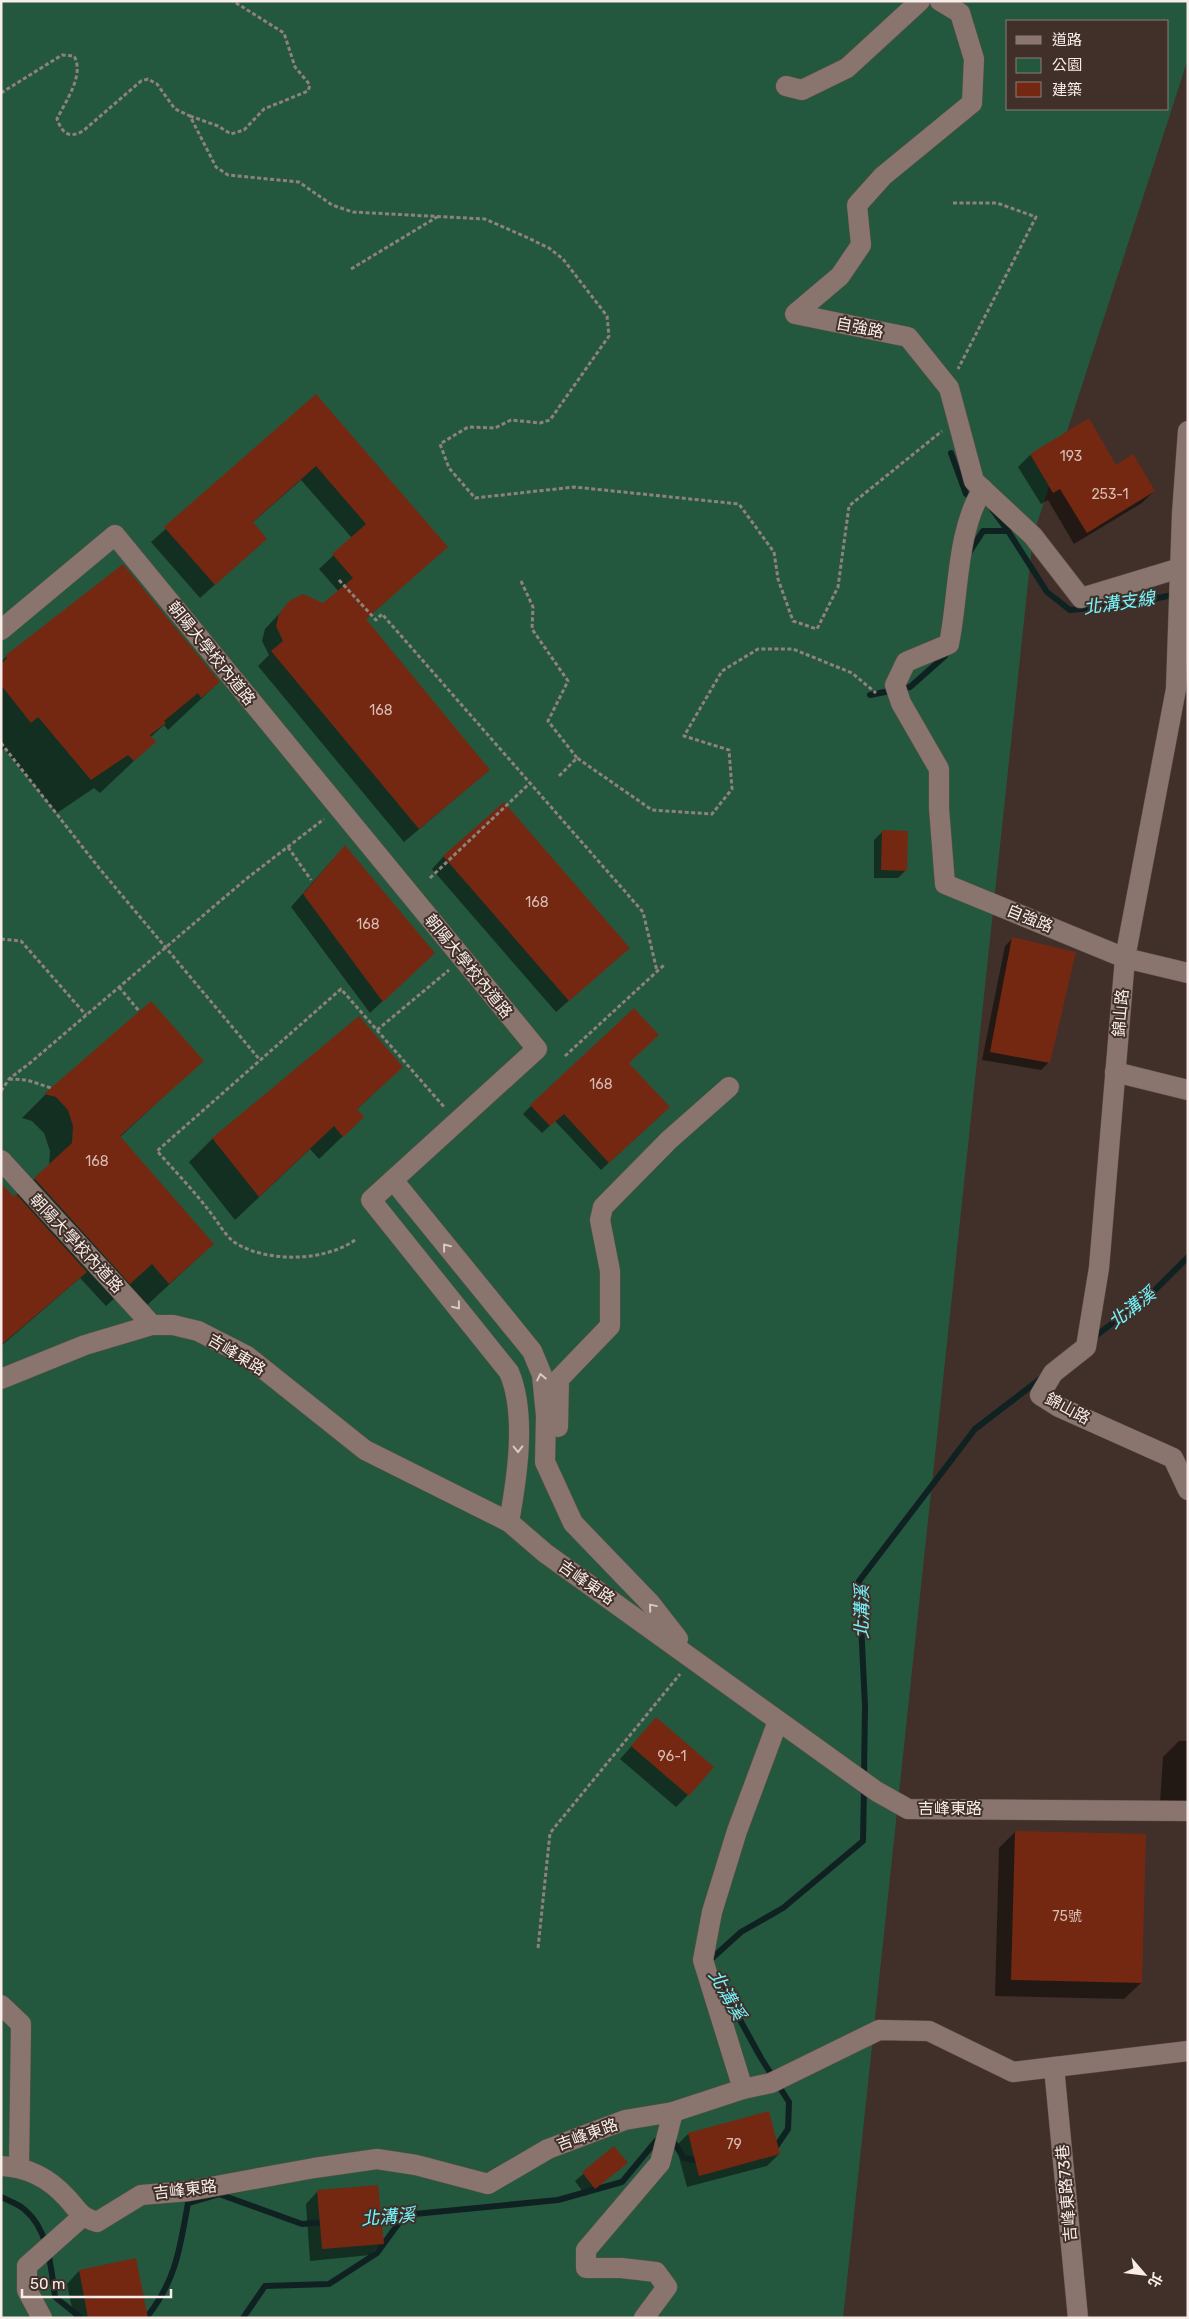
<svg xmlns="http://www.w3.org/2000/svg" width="1189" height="2319" font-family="Rubik,'Noto Sans TC',sans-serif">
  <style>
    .green { fill: #24583e; fill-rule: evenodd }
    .shadow { fill: #0007 }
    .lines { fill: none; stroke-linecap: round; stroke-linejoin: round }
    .stream { stroke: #102122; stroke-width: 6 }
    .building { fill: #742812 }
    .minor-casing { stroke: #5d4f4a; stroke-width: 21 }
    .path { stroke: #8f817b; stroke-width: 3; stroke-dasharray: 4 2.5; stroke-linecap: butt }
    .minor { stroke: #89756e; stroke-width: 20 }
    .oneway { stroke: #d7c9c4 }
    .labels { text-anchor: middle; stroke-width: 4; stroke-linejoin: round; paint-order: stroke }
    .number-label { font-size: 14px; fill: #d7bcb3 }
    .street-label { font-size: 16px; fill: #f8ede9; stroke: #403029 }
    .water-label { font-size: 18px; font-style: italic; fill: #75f5fd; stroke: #403029 }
  </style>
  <rect width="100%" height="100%" fill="#403029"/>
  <path class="green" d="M1,1H1188V59L1033,536L843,2318H1ZM1008,21H1168V109H1008Z"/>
  <g class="shadow">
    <polygon points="315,396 446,547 365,620 489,770 404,842 258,666 269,655 262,641 265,629 290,602 323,605 339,592 319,569 352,538 301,480 252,523 266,539 200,598 151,542"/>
    <polygon points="1030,455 1116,466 1154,491 1142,503 1074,544 1048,500 1041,504 1018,467"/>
    <polygon points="7,656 219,682 168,730 164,725 155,733 150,738 154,742 100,793 94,788 57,813 4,749 1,752 1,661"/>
    <polygon points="882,832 906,870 898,878 874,878 874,840"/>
    <polygon points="444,856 629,948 556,1012 432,869"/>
    <polygon points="333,859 421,965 370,1013 291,907"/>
    <polygon points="1013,938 1049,1062 1041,1070 982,1060 1005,946"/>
    <polygon points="151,1003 202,1061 119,1138 213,1244 145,1307 127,1287 106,1306 80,1278 1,1346 1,1184 13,1198 49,1166 50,1151 44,1133 32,1121 22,1118 45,1095"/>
    <polygon points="359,1018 402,1067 356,1110 363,1117 319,1159 310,1149 235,1220 189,1162 212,1139"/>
    <polygon points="531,1106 661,1115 601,1170 555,1121 542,1133 523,1114"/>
    <polygon points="656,1719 688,1795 676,1807 620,1759"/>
    <polygon points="1179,1741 1188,1741 1188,1804 1160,1803 1163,1757"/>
    <polygon points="1015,1832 1141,1983 1124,1999 995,1996 999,1848"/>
    <polygon points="688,2134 779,2154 767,2166 687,2187 676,2146"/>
    <polygon points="614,2148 626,2163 586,2196 575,2181"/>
    <polygon points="318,2191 382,2243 370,2255 310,2261 306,2204"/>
    <polygon points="79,2271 147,2318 74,2318 67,2284"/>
  </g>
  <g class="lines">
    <g class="stream">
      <polyline points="951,453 966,494 975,499"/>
      <polyline points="992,509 1008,531"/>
      <polyline points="968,554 983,531 1008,531 1047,592 1070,610 1125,605 1177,594"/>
      <polyline points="870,695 910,687 945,656 948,650"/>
      <polyline points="1092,1339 1156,1289 1188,1257"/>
      <polyline points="864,1777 865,1706 859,1581 975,1429 1043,1377"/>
      <polyline points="709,1961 741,1932 783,1908 863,1841 864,1787"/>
      <polyline points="718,1980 761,2058 789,2102 788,2129 773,2151"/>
      <polyline points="671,2138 684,2158 701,2161"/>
      <path d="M1,2197C9,2201 19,2204 25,2210C49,2230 51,2268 55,2297L81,2318"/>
      <polyline points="373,2218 558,2200 622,2182 656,2141 661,2140"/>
      <path d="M146,2318C176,2281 180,2248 188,2203L219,2194L302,2224L326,2222"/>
      <polyline points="243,2318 265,2286 329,2284 377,2253 404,2216"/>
    </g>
  </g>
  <g class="building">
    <polygon points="316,394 448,547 366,619 490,770 419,829 271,651 283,641 276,626 279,614 289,601 303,594 323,603 353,578 332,554 366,524 316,466 253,522 267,539 215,585 164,527"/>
    <polygon points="1089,418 1116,465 1133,454 1155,491 1087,533 1060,489 1053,493 1030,454"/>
    <polygon points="123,564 220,682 201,698 198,693 164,721 166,723 150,735 156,742 134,761 128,755 91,780 38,717 31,723 1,685 1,664 7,658 6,655"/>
    <polygon points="504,802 630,948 569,1001 443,856"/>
    <polygon points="882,830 908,831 907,871 881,870"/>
    <polygon points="345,845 435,953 383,1002 303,894"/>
    <polygon points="1012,937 1076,952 1050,1063 990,1052"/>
    <polygon points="151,1001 204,1061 120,1136 214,1244 169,1284 152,1264 130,1284 34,1178 72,1143 73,1126 68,1110 56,1097 44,1094"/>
    <polygon points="634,1008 659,1035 629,1063 670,1107 609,1163 564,1114 550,1126 530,1105"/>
    <polygon points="359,1016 403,1067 357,1109 364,1117 343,1137 334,1126 259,1197 212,1138"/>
    <polygon points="1,1183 13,1196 16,1194 87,1272 1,1345"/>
    <polygon points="656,1717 714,1767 689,1796 631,1746"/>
    <polygon points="1015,1831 1146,1834 1142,1983 1011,1980"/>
    <polygon points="769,2111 780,2154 699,2176 688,2133"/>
    <polygon points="614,2146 628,2163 595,2189 582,2172"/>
    <polygon points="378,2185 384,2244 322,2249 317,2190"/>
    <polygon points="136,2258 148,2318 88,2318 79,2270"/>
  </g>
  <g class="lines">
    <g class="minor-casing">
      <g id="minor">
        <polyline points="940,1 960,13 974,59 972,103 883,176 857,205 861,245 840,276 795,314 908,337 949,388 974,481 1033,536 1081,598 1180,568"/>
        <polyline points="786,86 802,90 847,68 920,1"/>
        <polyline points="1188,431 1182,514 1176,689 1125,958 1099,1268 1086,1347 1053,1373 1040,1395 1059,1407 1173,1458 1188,1490"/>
        <path d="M983,489C956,531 959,595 949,644L906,662L895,685L901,703L939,769V808L945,884L1125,958L1188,973"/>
        <path d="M1,630L115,535L537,1049L371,1200L509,1372C527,1414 517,1478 509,1522"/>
        <polyline points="1115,1072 1188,1090"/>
        <polyline points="1,1160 152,1325"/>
        <polyline points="393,1180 532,1351 542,1375 546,1416 545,1462 573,1523 650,1603 678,1639"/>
        <polyline points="1,1379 85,1345 152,1325 173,1325 198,1331 247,1356 365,1450 509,1522 545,1553 876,1791 908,1809 1188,1811"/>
        <polyline points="558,1427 559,1379 610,1326 610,1271 600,1220 603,1207 669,1140 729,1087"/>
        <polyline points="1,2005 21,2024 19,2166"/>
        <polyline points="1054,2067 1078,2318"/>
        <polyline points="743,2089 703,1960 712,1912 737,1831 778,1721"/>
        <path d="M1,2166C28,2167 49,2178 67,2198C80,2212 79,2216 97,2222L141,2195L189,2191L314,2168L377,2159L416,2165L488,2184L548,2149L625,2120L673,2112L743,2089L771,2083L879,2030L929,2031L1013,2072L1188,2051"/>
        <polyline points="42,2318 27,2290 27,2266 82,2217"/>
        <polyline points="644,2318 667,2287 656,2272 621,2268 586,2268 586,2250 660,2163 673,2112"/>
      </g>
    </g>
    <g class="path">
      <path d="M1,93L62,55L74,56C85,75 65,102 57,119C62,133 69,139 83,131L141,81L148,79L157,84L175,109L190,116L216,167L228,175L299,182L332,205L353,212L485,219L526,237L549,248L563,259L607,316L609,336L550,420L540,423L511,420L495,428L468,427L440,444L449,468L475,498L574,487L739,504L774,552L778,579L793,621L817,629L838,587L849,506L942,431"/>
      <polyline points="190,116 218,126 231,134 244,130 264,109 308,91 310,85 295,67 284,33 233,1"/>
      <polyline points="953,203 997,203 1036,217 958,369"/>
      <polyline points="351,269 437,217"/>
      <polyline points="339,580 376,620 382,614 643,912 657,971"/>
      <polyline points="521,581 533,607 532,629 568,681 548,721 577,758"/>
      <polyline points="1,743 99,868 260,1060"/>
      <polyline points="559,776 577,758 652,810 712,814 732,789 729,750 684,736 722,671 758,649 793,649 852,673 876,693"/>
      <polyline points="288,847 311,880"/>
      <polyline points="430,878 530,783"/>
      <polyline points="1,939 21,941 86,1015"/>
      <polyline points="119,987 139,1011"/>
      <polyline points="377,1030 449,970"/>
      <polyline points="565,1056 664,965"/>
      <polyline points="9,1079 27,1080 51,1088"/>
      <polyline points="1,1091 9,1079 30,1063 246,879 324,819"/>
      <path d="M355,1240C324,1262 266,1263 234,1242C224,1234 218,1222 210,1212C194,1191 175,1171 157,1151L341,989L445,1108"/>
      <polyline points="538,1948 550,1833 680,1674"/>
    </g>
    <use href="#minor" class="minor"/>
  </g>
  <defs><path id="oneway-chevron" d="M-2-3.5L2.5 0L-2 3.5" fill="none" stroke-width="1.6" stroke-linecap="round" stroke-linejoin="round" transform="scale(1.25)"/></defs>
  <g class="oneway">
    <use href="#oneway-chevron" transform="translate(446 1247) rotate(-129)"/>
    <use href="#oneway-chevron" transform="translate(457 1306) rotate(51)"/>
    <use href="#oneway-chevron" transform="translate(541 1377) rotate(-102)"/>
    <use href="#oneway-chevron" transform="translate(518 1449) rotate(89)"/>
    <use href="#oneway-chevron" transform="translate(652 1607) rotate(-130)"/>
  </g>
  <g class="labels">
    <g class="number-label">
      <text x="1071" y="461">193</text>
      <text x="1110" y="499">253-1</text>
      <text x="381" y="715">168</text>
      <text x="537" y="907">168</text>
      <text x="368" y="929">168</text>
      <text x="601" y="1089">168</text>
      <text x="97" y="1166">168</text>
      <text x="672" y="1761">96-1</text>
      <text x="1067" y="1921">75號</text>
      <text x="734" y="2149">79</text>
    </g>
    <g class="street-label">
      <text transform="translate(860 327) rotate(11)" y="6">自強路</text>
      <text transform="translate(212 653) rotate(51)" y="6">朝陽大學校內道路</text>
      <text transform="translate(1030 918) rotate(22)" y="6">自強路</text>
      <text transform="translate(469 966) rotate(51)" y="6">朝陽大學校內道路</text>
      <text transform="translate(1120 1013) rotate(-85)" y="6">錦山路</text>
      <text transform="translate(77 1243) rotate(47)" y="6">朝陽大學校內道路</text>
      <text transform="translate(237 1354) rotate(31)" y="6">吉峰東路</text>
      <text transform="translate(1068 1408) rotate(28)" y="6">錦山路</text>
      <text transform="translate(587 1582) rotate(35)" y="6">吉峰東路</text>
      <text x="950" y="1814">吉峰東路</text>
      <text transform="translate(587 2134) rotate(-20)" y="6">吉峰東路</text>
      <text transform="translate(185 2189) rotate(-7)" y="6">吉峰東路</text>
      <text transform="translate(1066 2193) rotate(-95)" y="6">吉峰東路73巷</text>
    </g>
    <g class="water-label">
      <text transform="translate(1119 603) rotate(-8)" y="6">北溝支線</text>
      <text transform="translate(1132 1308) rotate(-38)" y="6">北溝溪</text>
      <text transform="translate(862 1612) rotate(-90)" y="6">北溝溪</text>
      <text transform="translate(727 1995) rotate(60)" y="6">北溝溪</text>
      <text transform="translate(388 2217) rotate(-5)" y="6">北溝溪</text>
    </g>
  </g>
  <rect width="1189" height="2319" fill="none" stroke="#f8ede9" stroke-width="5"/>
  <rect x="1006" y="20" width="162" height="90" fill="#403029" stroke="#8a7c76"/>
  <rect x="1016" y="36" width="25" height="8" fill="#89756e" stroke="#8a7c76"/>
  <text x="1052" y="45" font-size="15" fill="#f8ede9">道路</text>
  <rect x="1016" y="58" width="25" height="15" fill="#24583e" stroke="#8a7c76"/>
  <text x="1052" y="70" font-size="15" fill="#f8ede9">公園</text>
  <rect x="1016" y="82" width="25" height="15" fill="#742812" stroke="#8a7c76"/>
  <text x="1052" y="95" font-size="15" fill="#f8ede9">建築</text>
  <g transform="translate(1144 2274) rotate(118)" stroke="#403029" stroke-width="4" paint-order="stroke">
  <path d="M0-4L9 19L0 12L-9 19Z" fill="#f8ede9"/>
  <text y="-8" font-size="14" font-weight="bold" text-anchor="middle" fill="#f8ede9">北</text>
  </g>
  <path d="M22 2289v8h149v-8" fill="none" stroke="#f8ede9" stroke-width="2.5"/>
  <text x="30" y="2289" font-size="15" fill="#f8ede9" stroke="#403029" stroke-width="4" paint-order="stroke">50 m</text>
</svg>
